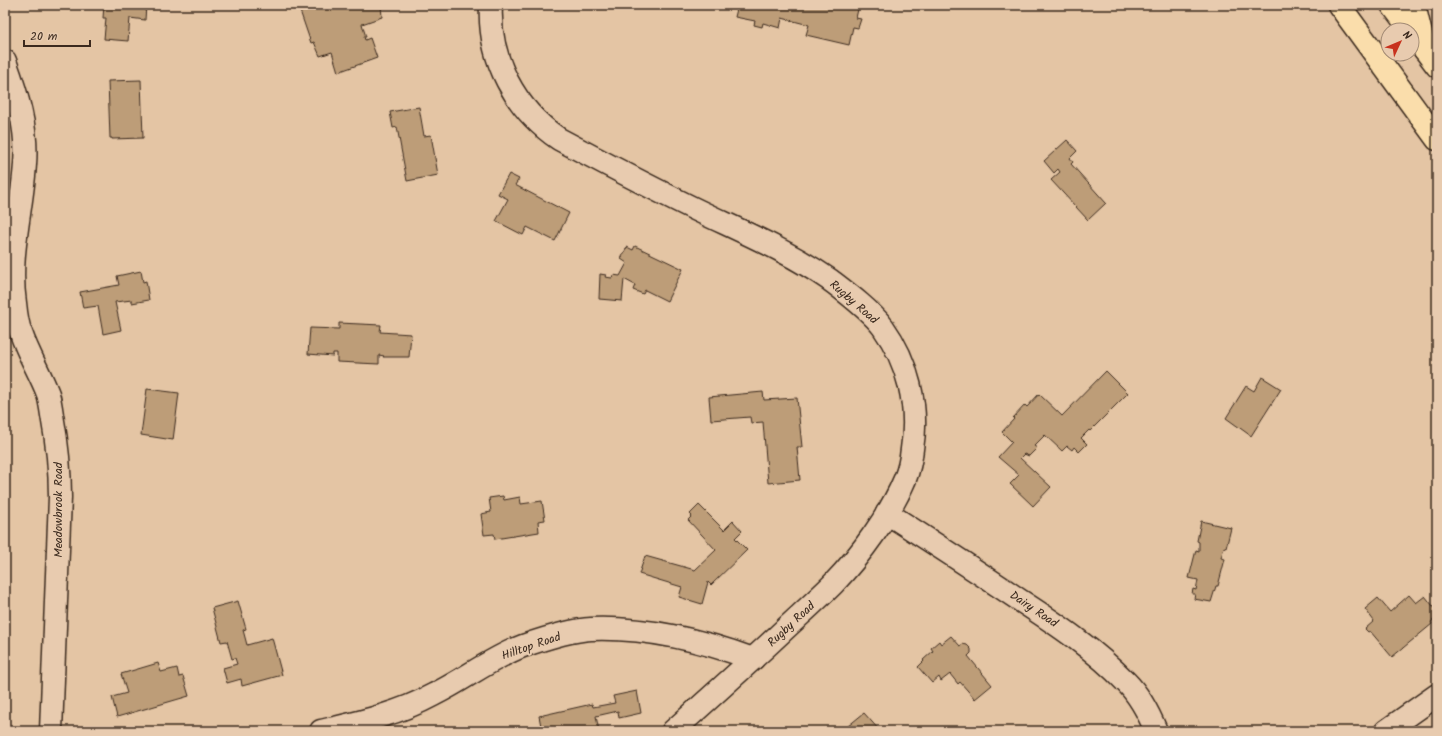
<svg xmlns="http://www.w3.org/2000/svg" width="1442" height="736" font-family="Kalam,sans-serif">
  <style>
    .building { fill: #bd9d78; stroke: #3b2a1e }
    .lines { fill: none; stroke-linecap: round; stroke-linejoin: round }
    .minor-casing { stroke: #3b2a1e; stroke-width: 25 }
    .tertiary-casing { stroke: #3b2a1e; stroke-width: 25 }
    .trunk-casing { stroke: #3b2a1e; stroke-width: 25 }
    .minor { stroke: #e8cbaf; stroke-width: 22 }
    .tertiary { stroke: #e8cbaf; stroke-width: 22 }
    .trunk { stroke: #faddab; stroke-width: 22 }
    .labels { text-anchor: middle; stroke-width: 4; stroke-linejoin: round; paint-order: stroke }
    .street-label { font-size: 12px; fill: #3b2a1e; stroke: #e8cbaf }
  </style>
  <rect width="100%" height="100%" fill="#e4c5a4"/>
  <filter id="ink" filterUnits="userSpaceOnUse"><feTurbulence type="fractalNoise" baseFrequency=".025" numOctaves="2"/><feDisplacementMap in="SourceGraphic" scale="8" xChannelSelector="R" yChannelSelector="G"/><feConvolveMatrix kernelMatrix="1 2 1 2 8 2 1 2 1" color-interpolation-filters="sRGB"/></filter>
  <g filter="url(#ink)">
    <g class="building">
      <polygon points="104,5 146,5 145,20 130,18 128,41 104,39 106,18 103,18"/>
      <polygon points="298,5 330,5 330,7 336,5 381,5 382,17 362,24 366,37 364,37 365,40 370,38 377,58 338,72 332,52 320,56 314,42 311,43"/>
      <polygon points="738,5 859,5 856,18 861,19 858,28 853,27 849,45 806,35 809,25 782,18 780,28 763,23 762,27 754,25 755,21 735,17"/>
      <polygon points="141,80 143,138 112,139 112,138 110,138 108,81"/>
      <polygon points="419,107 424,136 431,135 438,175 407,181 397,127 393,128 390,112"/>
      <polygon points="1067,140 1077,151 1070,158 1073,162 1071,164 1106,203 1088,220 1051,180 1060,172 1058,169 1054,173 1044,161"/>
      <polygon points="509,174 519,179 515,185 569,213 555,241 527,227 523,235 496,221 508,199 498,194"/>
      <polygon points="635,246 683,269 667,301 645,290 643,294 633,290 635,285 624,279 622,301 599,299 600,274 606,275 605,277 612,278 613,275 620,276 627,263 621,259 627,247 633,250"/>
      <polygon points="141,271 143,282 146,281 149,300 132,303 132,300 115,302 121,330 103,334 98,306 83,308 80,292 119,285 117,276"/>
      <polygon points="339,323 381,325 380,332 411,334 409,357 383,357 384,356 379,355 379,364 337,362 337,353 333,353 333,356 308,354 310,328 339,329"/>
      <polygon points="1106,371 1128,393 1090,431 1089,430 1081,438 1087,444 1079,452 1074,447 1072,450 1067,446 1062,451 1045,435 1034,446 1037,448 1029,456 1024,454 1020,458 1051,487 1033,506 1010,484 1019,475 998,457 1012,442 1002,432 1014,419 1013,418 1025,405 1027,407 1039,394 1062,416"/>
      <polygon points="1262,377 1281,389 1251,436 1226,418 1246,386 1254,391"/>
      <polygon points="147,389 179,393 173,440 141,435"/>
      <polygon points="763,392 764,400 797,398 802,447 797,447 800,480 768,483 763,422 751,423 750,417 711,420 709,397"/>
      <polygon points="503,496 504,500 520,497 521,504 542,501 545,520 538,521 539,532 495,539 494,534 484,535 481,514 491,512 489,498"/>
      <polygon points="699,505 724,530 733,521 742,531 735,538 747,550 711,585 708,582 702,604 679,597 682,587 639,574 645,556 695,570 716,550 688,520 692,516 690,514"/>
      <polygon points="1201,521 1231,528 1226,548 1224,547 1221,558 1225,559 1218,586 1216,586 1211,602 1194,599 1195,594 1192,594 1193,589 1196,590 1198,580 1189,578 1196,550 1199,551 1199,542 1197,541"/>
      <polygon points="1409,595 1416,603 1425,596 1437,611 1437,617 1431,622 1432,624 1392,657 1370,631 1368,632 1365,629 1374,621 1365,609 1378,598 1390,612"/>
      <polygon points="238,601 246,629 243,630 247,645 272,638 282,675 242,686 241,679 227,683 223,668 237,664 235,658 232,659 227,641 221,642 212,608"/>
      <polygon points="951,636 960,646 963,644 967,645 971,649 971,653 968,656 992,685 975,699 960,682 958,684 950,674 941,681 939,677 932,683 918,667 924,661 923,660 933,651 931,648 939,641 941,644"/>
      <polygon points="158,663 161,672 177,668 179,677 183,676 189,696 117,717 112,697 127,693 121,674"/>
      <polygon points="637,691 641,713 619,718 618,711 596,716 599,731 542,731 539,716 592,704 593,707 615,703 613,696"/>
      <polygon points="864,713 880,731 842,731"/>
    </g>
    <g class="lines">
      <g class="minor-casing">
        <g id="minor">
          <path d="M5,61C17,94 28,129 25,164C22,211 8,256 15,303C16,313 17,324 21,333C28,354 40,373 48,394C50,401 51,408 52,415C57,442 60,469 60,497L51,731"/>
          <path d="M887,513C932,542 977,571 1021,601C1058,625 1095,650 1126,682C1139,695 1149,714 1156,731"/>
          <path d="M321,731C360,722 398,714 433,695C464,680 491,658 523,646C543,639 570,630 591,629C647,627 701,640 753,659"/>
          <polyline points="1386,731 1437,695"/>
        </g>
      </g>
      <g class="tertiary-casing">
        <path id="tertiary" d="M491,5C488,59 515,109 559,139C606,164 653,189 701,212C745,233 790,252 830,280C847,293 870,310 883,327C908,362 919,406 912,449C911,459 909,469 905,479C890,515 860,556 833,584C817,600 800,615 784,630C748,664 710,698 673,731"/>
      </g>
      <g class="trunk-casing">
        <g id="trunk">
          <polyline points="1339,5 1437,139"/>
          <polyline points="1392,5 1411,30"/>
          <polyline points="1414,5 1425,50"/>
          <polyline points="1416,38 1437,66"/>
        </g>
      </g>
      <use href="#minor" class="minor"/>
      <use href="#tertiary" class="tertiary"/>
      <use href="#trunk" class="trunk"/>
    </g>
  </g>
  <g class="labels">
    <g class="street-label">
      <text transform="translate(854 302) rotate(41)" y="4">Rugby Road</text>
      <text transform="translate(58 510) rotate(-90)" y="4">Meadowbrook Road</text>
      <text transform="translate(1034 609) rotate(34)" y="4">Dairy Road</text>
      <text transform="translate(791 624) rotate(-43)" y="4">Rugby Road</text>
      <text transform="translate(531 646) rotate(-19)" y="4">Hilltop Road</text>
    </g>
  </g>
  <rect width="1442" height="736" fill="none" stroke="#e8cbaf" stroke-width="20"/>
  <rect x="10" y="10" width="1422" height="716" fill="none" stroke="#3b2a1e" stroke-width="1.5" filter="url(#ink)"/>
  <g transform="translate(1400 42) rotate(46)"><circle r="19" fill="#e8cbaf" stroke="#a38b75"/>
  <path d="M0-3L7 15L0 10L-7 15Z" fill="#c8321e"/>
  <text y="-6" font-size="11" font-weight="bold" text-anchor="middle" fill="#3b2a1e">N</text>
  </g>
  <path d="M24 40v6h66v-6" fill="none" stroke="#3b2a1e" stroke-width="2"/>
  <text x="30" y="40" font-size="12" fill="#3b2a1e" stroke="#e8cbaf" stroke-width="3" paint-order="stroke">20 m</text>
</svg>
